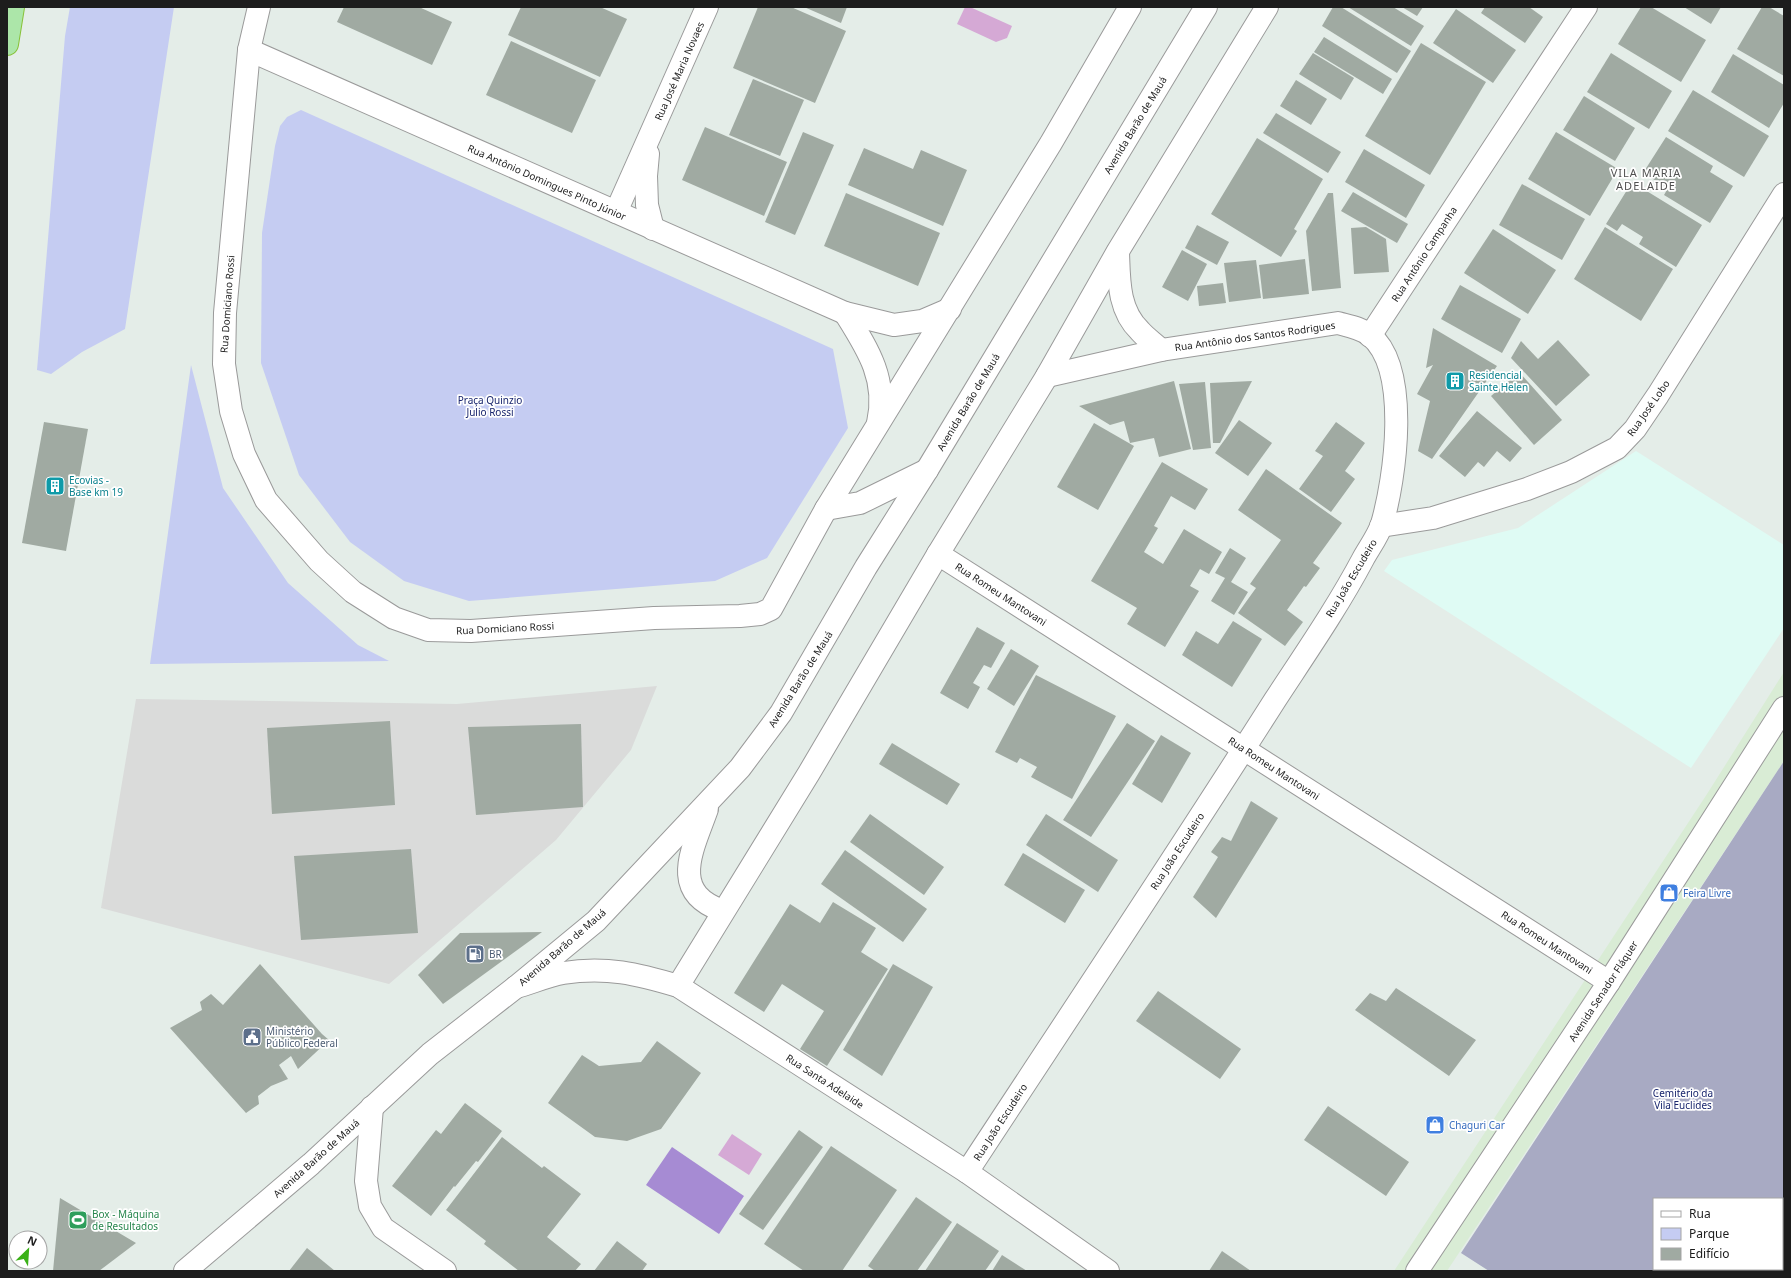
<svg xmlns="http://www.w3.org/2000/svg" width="1791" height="1278" font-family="'Noto Sans',sans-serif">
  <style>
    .residential { fill: #dadbda }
    .commercial { fill: #d9ecd5 }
    .education { fill: #dffbf4 }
    .cemetery { fill: #a8aac3; fill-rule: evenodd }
    .park { fill: #c5ccf2 }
    .pitch { fill: #a68bd3 }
    .water { fill: #d5a9d5 }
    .building { fill: #a0aaa2 }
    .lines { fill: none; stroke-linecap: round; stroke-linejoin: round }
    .minor-casing { stroke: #9a9a9a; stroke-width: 24 }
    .tertiary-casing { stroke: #9a9a9a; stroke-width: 24 }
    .trunk-casing { stroke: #88c239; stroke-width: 24 }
    .minor { stroke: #fff; stroke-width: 22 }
    .tertiary { stroke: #fff; stroke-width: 22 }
    .trunk { stroke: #ace6a9; stroke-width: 22 }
    .labels { text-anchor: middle; stroke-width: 3.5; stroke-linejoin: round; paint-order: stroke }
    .street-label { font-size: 10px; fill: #1d1d1d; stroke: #fff }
    .culture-label { font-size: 10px; fill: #0d838f; stroke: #fff; text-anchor: start }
    .park-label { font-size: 10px; fill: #18256d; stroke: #fff }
    .shop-label { font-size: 10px; fill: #366cbe; stroke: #fff; text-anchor: start }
    .service-label { font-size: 10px; fill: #4e5e75; stroke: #fff; text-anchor: start }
    .leisure-label { font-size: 10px; fill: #27864d; stroke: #fff; text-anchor: start }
    .neighbourhood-label { font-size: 11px; letter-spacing: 1px; fill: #505050; stroke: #fff }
  </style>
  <rect width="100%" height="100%" fill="#e4ede8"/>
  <polygon class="residential" points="657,686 631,750 556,840 389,984 101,908 136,699 457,704"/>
  <polygon class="commercial" points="1784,672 1784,761 1447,1271 1394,1271 1707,794"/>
  <polygon class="education" points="1636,451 1784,545 1784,628 1691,768 1384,571 1392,560 1518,528"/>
  <path class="cemetery" d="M1784,761V1271H1489L1461,1253ZM1654,1199H1782V1269H1654Z"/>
  <g class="park">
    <polygon points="70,7 174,7 125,329 82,352 51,374 37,370 65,36"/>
    <polygon points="301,110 833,349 848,428 767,558 715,581 469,601 404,581 350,542 299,475 261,363 262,233 275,146 280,126 287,117"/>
    <polygon points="191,365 223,488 288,583 358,645 389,661 150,664"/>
  </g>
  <polygon class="pitch" points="672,1147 744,1196 719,1234 646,1185"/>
  <g class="water">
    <polygon points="965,7 970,7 1012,26 1007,38 996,42 957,24"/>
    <polygon points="732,1134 762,1154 749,1175 718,1155"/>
  </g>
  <g class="building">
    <polygon points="344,7 419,7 452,22 432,65 337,22"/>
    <polygon points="521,7 600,7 627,19 600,77 508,35"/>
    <polygon points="758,7 791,7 846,31 815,103 733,68"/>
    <polygon points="804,7 847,7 841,23"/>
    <polygon points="1333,7 1341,7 1411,51 1397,73 1322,26"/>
    <polygon points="1348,7 1393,7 1424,26 1411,46"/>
    <polygon points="1402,7 1423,7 1417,16"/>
    <polygon points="1485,7 1529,7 1543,17 1525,43 1481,13"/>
    <polygon points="1641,7 1651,7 1706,40 1681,82 1618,44"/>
    <polygon points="1684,7 1721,7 1711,24"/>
    <polygon points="1762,7 1769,7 1784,16 1784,76 1737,49"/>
    <polygon points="1456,9 1516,50 1493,83 1433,43"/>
    <polygon points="1324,37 1392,79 1383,94 1314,52"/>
    <polygon points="511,41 596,80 572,133 486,95"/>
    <polygon points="1421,43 1486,82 1430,175 1365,136"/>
    <polygon points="1313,53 1354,78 1341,100 1299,74"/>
    <polygon points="1611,53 1672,91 1649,129 1587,92"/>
    <polygon points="1733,54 1784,85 1784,103 1769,128 1711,92"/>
    <polygon points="753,79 804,100 780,156 729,135"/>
    <polygon points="1296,80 1327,99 1311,125 1280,106"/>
    <polygon points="1693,90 1769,136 1744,177 1668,131"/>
    <polygon points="1584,96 1635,128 1615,161 1563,130"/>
    <polygon points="1276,113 1341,152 1328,173 1263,133"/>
    <polygon points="705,127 787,162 764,216 682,180"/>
    <polygon points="803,132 834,145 795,235 765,222"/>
    <polygon points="1556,132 1618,169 1590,216 1528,179"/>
    <polygon points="1666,137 1713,166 1710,172 1733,186 1710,223 1664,195 1668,188 1643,173"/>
    <polygon points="1257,138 1323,179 1294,229 1297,231 1281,257 1211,214"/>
    <polygon points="864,148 913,169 921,150 967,170 943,226 848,185"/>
    <polygon points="1364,149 1425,185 1406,218 1345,182"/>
    <polygon points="1632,182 1702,225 1676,267 1639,244 1643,237 1622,224 1617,231 1606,224"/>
    <polygon points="1522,184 1585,219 1562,260 1499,225"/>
    <polygon points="1353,192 1408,224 1397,243 1341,211"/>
    <polygon points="846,193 940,233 918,286 824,246"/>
    <polygon points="1328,193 1333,193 1341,288 1312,291 1306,231"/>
    <polygon points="1197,225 1229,242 1217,265 1185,248"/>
    <polygon points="1366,227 1386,239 1389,272 1354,274 1351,228"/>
    <polygon points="1605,227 1673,269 1641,321 1574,279"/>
    <polygon points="1493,229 1556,270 1528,314 1464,273"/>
    <polygon points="1182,250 1207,264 1188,301 1162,287"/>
    <polygon points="1305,259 1309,294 1263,299 1259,265"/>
    <polygon points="1256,260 1261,298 1229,302 1224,263"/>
    <polygon points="1223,283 1226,303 1199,306 1197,286"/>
    <polygon points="1460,285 1521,319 1502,353 1441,319"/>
    <polygon points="1433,328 1497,366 1432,459 1418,451 1430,401 1417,394 1433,365 1426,368"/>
    <polygon points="1558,340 1590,375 1556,406 1511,358 1521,341 1538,359"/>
    <polygon points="1519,372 1562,420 1534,445 1491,396"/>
    <polygon points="1174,381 1191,449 1159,457 1154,438 1130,443 1124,421 1110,425 1079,406"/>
    <polygon points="1252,381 1220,443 1213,443 1210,383"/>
    <polygon points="1205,382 1211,448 1193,450 1179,384"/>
    <polygon points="1477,411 1522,448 1510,462 1497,451 1484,467 1478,462 1465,477 1439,456"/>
    <polygon points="1239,420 1272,443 1248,476 1215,453"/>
    <polygon points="44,422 88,429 66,551 22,543"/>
    <polygon points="1336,422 1365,443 1345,471 1355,479 1331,512 1299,489 1323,456 1315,451"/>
    <polygon points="1094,423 1134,446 1098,510 1057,487"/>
    <polygon points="1162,462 1208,489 1195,510 1171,496 1154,526 1158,528 1144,552 1163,564 1184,529 1222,552 1209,574 1200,569 1190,586 1199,591 1165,647 1127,624 1137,608 1091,581"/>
    <polygon points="1266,469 1342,523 1313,563 1320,568 1306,587 1304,586 1287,610 1303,622 1285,646 1238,613 1256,588 1250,584 1281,540 1238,510"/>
    <polygon points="1230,548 1246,558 1231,582 1248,592 1234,615 1211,601 1225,578 1215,573"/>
    <polygon points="1233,621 1262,639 1232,687 1182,655 1196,631 1218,644"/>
    <polygon points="977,627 1005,643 991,668 984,665 973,683 980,687 968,709 940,693"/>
    <polygon points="1011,649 1039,666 1014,706 987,689"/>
    <polygon points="1036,675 1116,716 1072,799 1031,777 1037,767 1020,758 1017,763 995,752"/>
    <polygon points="390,721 395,805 272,814 267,728"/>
    <polygon points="1127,723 1155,741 1091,837 1063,820"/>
    <polygon points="581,724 583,807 476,815 468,727"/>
    <polygon points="1161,735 1191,753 1162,803 1132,784"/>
    <polygon points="892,743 960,784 947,805 879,764"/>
    <polygon points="1251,801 1278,818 1216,918 1193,897 1218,857 1211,852 1222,837 1231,841"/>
    <polygon points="870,814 944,867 924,895 850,842"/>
    <polygon points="1046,814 1118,860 1098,892 1026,845"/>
    <polygon points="411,849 418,933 301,940 294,856"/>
    <polygon points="845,850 927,909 903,942 821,884"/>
    <polygon points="1023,853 1085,890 1065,923 1004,885"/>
    <polygon points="833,902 876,928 861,952 888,969 827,1066 800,1049 824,1011 782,984 764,1012 734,993 790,904 820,923"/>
    <polygon points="542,932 443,1004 418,975 460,933"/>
    <polygon points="260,964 322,1034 329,1040 298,1069 291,1056 279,1065 288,1079 271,1086 258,1096 259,1104 246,1113 170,1028 202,1010 200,1002 211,994 223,1005"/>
    <polygon points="893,964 933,987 882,1076 843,1050"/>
    <polygon points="1396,988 1476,1040 1449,1076 1355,1010 1370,993 1386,1001"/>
    <polygon points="1158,991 1241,1049 1220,1079 1136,1021"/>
    <polygon points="657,1041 701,1073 661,1129 627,1141 595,1137 548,1103 582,1055 599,1066 641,1062"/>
    <polygon points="465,1103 502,1131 478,1162 476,1161 455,1187 454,1186 431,1216 392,1186 436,1130 441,1134"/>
    <polygon points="1328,1106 1409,1162 1386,1196 1304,1140"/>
    <polygon points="799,1130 823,1147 763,1230 739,1214"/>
    <polygon points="502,1137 542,1168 544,1166 581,1194 547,1237 581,1264 575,1271 519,1271 484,1244 486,1241 446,1210"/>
    <polygon points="831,1146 897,1190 842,1271 804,1271 764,1244"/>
    <polygon points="916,1197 952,1222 917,1271 875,1271 868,1266"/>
    <polygon points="60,1198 136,1243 99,1271 53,1271"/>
    <polygon points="957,1223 999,1251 985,1271 925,1271"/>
    <polygon points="617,1241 647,1264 642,1271 594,1271"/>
    <polygon points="307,1248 335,1271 289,1271"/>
    <polygon points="1222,1251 1251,1271 1209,1271"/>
    <polygon points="1002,1255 1027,1271 992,1271"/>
  </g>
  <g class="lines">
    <g class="minor-casing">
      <g id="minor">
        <polyline points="259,7 249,50 225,313 224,364 231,411 244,454 266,500 319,561 353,592 394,618 428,630 471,631 654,618 740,616 760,614 771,609 826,509 1051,143 1130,7"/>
        <polyline points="249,50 845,313 894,325 922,321 950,309"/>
        <polyline points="648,154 646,176 647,205 653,229"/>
        <polyline points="616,212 707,7"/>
        <path d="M1118,252C1119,280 1118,310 1140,331C1146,338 1154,343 1161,350"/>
        <path d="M845,313C867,348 888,379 878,423"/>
        <polyline points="1370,336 1586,7"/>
        <polyline points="1381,526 1433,518 1527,489 1571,472 1617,448 1635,429 1658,395 1784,194"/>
        <polyline points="938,554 1609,982"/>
        <polyline points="678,986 809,773 938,554 1047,376 1118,251 1267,7"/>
        <path d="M516,987C531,983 547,976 563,973C606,966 638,974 678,986L967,1172L1108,1271"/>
        <polyline points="372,1107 366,1181 370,1206 383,1228 445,1271"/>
        <path d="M967,1172C1070,1015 1174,859 1275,700C1305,654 1337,608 1363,559C1369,548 1378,536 1382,524C1395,479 1411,369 1370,335C1361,328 1349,326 1338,323L1161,350L1047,376"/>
      </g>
    </g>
    <g class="tertiary-casing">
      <g id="tertiary">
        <polyline points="826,509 860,503 927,470"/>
        <path d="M707,809C693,849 668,892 723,911"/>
        <polyline points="185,1271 311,1164 430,1054 516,987 596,921 740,768 781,713 866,567 927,470 1206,7"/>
        <polyline points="1417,1271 1609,982 1784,708"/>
      </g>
    </g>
    <g class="trunk-casing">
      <polyline id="trunk" points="7,44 13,7"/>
    </g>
    <use href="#minor" class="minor"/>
    <use href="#tertiary" class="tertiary"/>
    <use href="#trunk" class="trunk"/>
  </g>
  <defs>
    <g id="building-square" transform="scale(1)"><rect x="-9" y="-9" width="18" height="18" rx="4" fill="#0f9aa8" stroke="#fff"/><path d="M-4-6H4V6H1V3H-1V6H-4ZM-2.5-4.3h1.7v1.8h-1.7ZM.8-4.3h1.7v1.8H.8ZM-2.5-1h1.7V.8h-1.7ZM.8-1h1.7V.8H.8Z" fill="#fff"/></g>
    <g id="shop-square" transform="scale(1)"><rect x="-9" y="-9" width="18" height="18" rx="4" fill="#3f7fe0" stroke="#fff"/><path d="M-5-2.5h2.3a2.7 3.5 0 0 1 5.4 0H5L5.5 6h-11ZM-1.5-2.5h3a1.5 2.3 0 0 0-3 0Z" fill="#fff"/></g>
    <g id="fuel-square" transform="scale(1)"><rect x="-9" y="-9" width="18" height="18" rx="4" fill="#5c6f8a" stroke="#fff"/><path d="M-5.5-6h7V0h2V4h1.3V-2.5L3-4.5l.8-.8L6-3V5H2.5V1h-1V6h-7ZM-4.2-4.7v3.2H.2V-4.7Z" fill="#fff"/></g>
    <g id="civic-square" transform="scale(1)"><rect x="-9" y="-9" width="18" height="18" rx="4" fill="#5c6f8a" stroke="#fff"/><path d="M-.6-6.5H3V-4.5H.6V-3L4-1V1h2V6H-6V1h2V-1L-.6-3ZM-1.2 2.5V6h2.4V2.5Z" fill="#fff"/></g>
    <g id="stadium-square" transform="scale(1)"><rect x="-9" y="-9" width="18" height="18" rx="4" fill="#2e9e5b" stroke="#fff"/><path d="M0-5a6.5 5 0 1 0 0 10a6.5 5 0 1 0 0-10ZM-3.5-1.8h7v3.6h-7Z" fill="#fff"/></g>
  </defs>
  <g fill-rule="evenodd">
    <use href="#building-square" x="1455" y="381"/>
    <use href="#building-square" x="55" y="486"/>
    <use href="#shop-square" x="1669" y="893"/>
    <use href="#fuel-square" x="475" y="954"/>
    <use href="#civic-square" x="252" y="1037"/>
    <use href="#shop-square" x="1435" y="1125"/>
    <use href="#stadium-square" x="78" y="1220"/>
  </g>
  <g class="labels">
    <g class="street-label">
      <text transform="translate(679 71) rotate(-66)" y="4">Rua José Maria Novaes</text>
      <text transform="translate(1135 125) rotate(-59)" y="4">Avenida Barão de Mauá</text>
      <text transform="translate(547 182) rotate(24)" y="4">Rua Antônio Domingues Pinto Júnior</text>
      <text transform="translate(1424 254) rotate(-57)" y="4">Rua Antônio Campanha</text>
      <text transform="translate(227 304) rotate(-86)" y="4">Rua Domiciano Rossi</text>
      <text transform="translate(1255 336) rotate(-8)" y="4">Rua Antônio dos Santos Rodrigues</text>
      <text transform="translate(968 402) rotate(-59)" y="4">Avenida Barão de Mauá</text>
      <text transform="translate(1648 408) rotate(-55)" y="4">Rua José Lobo</text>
      <text transform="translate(1351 578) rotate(-59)" y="4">Rua João Escudeiro</text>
      <text transform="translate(1001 594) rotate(33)" y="4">Rua Romeu Mantovani</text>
      <text transform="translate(505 628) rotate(-3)" y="4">Rua Domiciano Rossi</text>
      <text transform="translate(800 679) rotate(-58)" y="4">Avenida Barão de Mauá</text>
      <text transform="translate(1274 768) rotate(33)" y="4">Rua Romeu Mantovani</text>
      <text transform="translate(1177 851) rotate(-57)" y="4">Rua João Escudeiro</text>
      <text transform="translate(1547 942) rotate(33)" y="4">Rua Romeu Mantovani</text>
      <text transform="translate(562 947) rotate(-41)" y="4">Avenida Barão de Mauá</text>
      <text transform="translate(1603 991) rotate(-57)" y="4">Avenida Senador Fláquer</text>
      <text transform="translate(825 1081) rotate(33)" y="4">Rua Santa Adelaide</text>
      <text transform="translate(1000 1122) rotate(-57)" y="4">Rua João Escudeiro</text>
      <text transform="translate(316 1158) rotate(-42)" y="4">Avenida Barão de Mauá</text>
    </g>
    <g class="culture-label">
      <text x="1469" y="379">Residencial<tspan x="1469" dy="12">Sainte Helen</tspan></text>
      <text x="69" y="484">Ecovias -<tspan x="69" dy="12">Base km 19</tspan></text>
    </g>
    <g class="park-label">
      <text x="490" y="404">Praça Quinzio<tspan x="490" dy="12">Julio Rossi</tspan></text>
      <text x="1683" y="1097">Cemitério da<tspan x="1683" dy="12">Vila Euclides</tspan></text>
    </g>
    <g class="shop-label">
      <text x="1683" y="897">Feira Livre</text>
      <text x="1449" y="1129">Chaguri Car</text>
    </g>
    <g class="service-label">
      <text x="489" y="958">BR</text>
      <text x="266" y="1035">Ministério<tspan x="266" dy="12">Público Federal</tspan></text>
    </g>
    <g class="leisure-label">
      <text x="92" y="1218">Box - Máquina<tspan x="92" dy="12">de Resultados</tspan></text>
    </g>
    <g class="neighbourhood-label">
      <text x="1646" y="177">VILA MARIA<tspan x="1646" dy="13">ADELAIDE</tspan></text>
    </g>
  </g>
  <rect width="1791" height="1278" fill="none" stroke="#1d1d1d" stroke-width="16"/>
  <rect x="1653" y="1198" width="130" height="72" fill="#ffffff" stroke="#a5a5a5"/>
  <rect x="1661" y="1211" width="20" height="6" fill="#ffffff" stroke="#a5a5a5"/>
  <text x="1689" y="1218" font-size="12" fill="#1d1d1d">Rua</text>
  <rect x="1661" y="1228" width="20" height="12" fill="#c5ccf2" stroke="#a5a5a5"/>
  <text x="1689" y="1238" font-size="12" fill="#1d1d1d">Parque</text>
  <rect x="1661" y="1248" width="20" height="12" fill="#a0aaa2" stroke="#a5a5a5"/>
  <text x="1689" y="1258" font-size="12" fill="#1d1d1d">Edifício</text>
  <g transform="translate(28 1250) rotate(25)"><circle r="19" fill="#ffffff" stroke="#a5a5a5"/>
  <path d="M0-3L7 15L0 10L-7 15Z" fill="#3bb118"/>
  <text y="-6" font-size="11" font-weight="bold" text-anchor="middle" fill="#1d1d1d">N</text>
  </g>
</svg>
